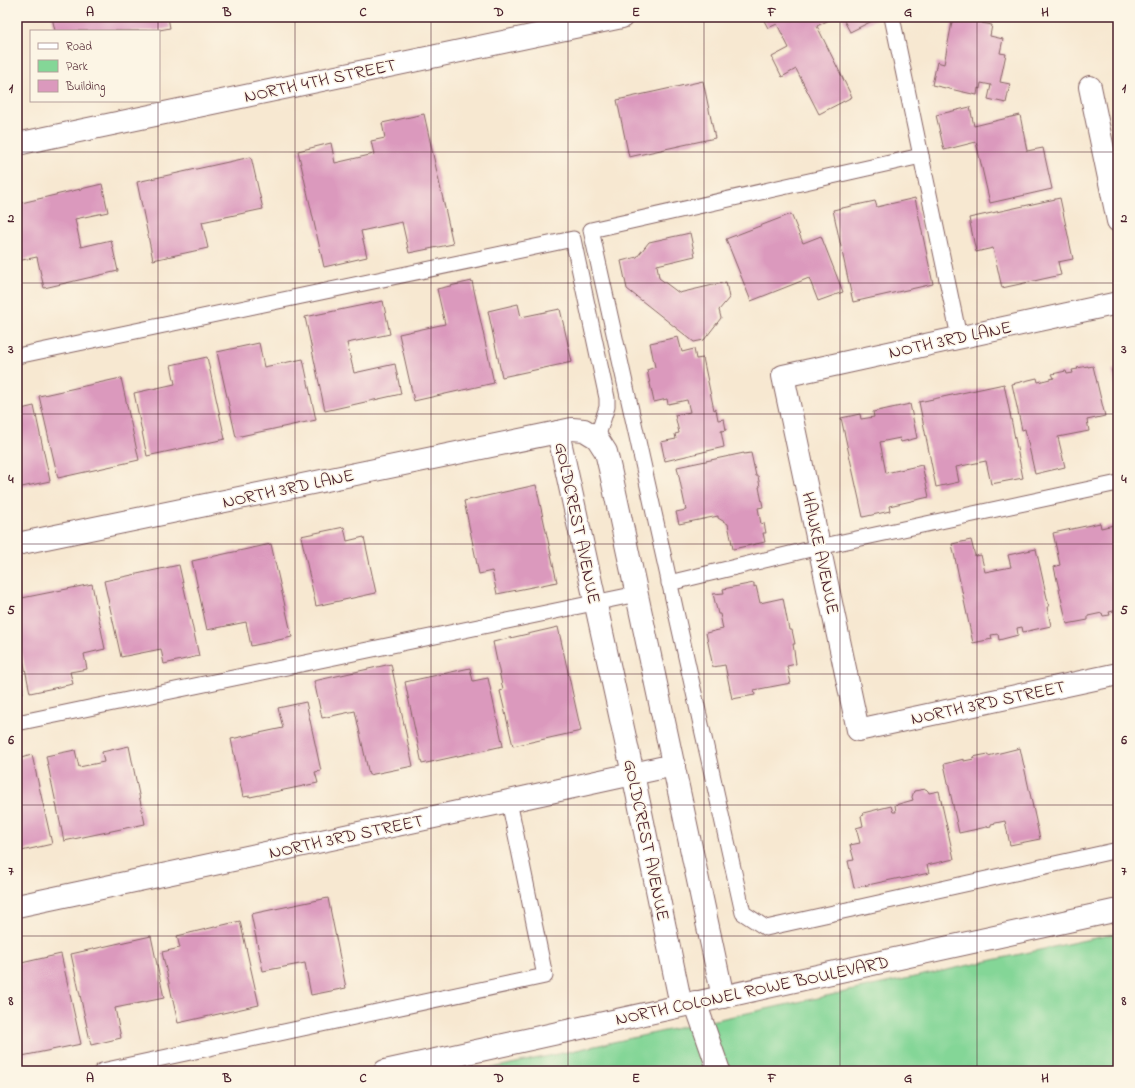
<svg xmlns="http://www.w3.org/2000/svg" width="1135" height="1088" font-family="'Indie Flower',sans-serif">
  <style>
    .green { fill: #84d697; stroke: #677a61 }
    .building { fill: #db99bd }
    .lines { fill: none; stroke-linecap: round; stroke-linejoin: round }
    .service-casing { stroke: #876565; stroke-width: 17 }
    .minor-casing { stroke: #876565; stroke-width: 24 }
    .secondary-casing { stroke: #876565; stroke-width: 24 }
    .service { stroke: #fff; stroke-width: 15 }
    .minor { stroke: #fff; stroke-width: 22 }
    .secondary { stroke: #fff; stroke-width: 22 }
    .grid { fill: none; stroke: #4a1f2b; stroke-width: 1; stroke-opacity: 0.55 }
    .labels { text-anchor: middle; stroke-width: 3; stroke-linejoin: round; paint-order: stroke }
    .street-label { font-size: 18px; fill: #4a1f2b; stroke: #fcf5e5 }
    .neatline { fill: none; stroke: #4a1f2b; stroke-width: 1.5 }
    .grid-label { font-size: 13px; text-anchor: middle; font-weight: bold; fill: #4a1f2b }
  </style>
  <rect width="100%" height="100%" fill="#fcf5e5"/>
  <filter id="ink" filterUnits="userSpaceOnUse"><feTurbulence type="fractalNoise" baseFrequency=".025" numOctaves="2"/><feDisplacementMap in="SourceGraphic" scale="8" xChannelSelector="R" yChannelSelector="G"/><feConvolveMatrix kernelMatrix="1 2 1 2 8 2 1 2 1" color-interpolation-filters="sRGB"/></filter>
  <filter id="wash" filterUnits="userSpaceOnUse"><feTurbulence type="fractalNoise" baseFrequency=".012" numOctaves="4" result="noise"/><feDisplacementMap in="SourceGraphic" scale="16" xChannelSelector="R" yChannelSelector="G"/><feGaussianBlur stdDeviation="0.9" result="paint"/><feColorMatrix in="noise" values="0 0 0 0 0 0 0 0 0 0 0 0 0 0 0 0 0 1.4 0 .05"/><feComposite in="paint" operator="in"/></filter>
  <g filter="url(#wash)">
    <rect width="100%" height="100%" fill="#f7e8d1"/>
    <polygon class="green" points="1118,933 1118,1071 479,1071"/>
    <g id="blocks">
      <g class="building">
        <polygon points="52,17 168,17 170,28 154,31 55,31"/>
        <polygon points="762,17 835,17 817,26 852,97 819,114 796,69 782,77 772,57 789,48 777,24 768,28"/>
        <polygon points="842,17 875,17 876,19 850,32"/>
        <polygon points="953,17 976,17 982,18 982,23 992,25 990,36 1003,39 1000,53 1006,54 1000,82 1010,84 1006,103 988,99 991,85 981,83 980,89 978,88 977,95 932,85 937,62 944,64"/>
        <polygon points="703,81 715,138 629,157 617,100"/>
        <polygon points="970,107 974,126 1020,115 1027,151 1043,148 1052,189 990,203 976,142 944,150 936,115"/>
        <polygon points="424,114 453,244 409,253 402,222 361,231 367,257 324,267 298,151 331,143 335,163 374,154 371,141 385,138 382,123"/>
        <polygon points="251,157 263,209 202,222 208,248 153,260 137,182"/>
        <polygon points="102,184 108,212 75,219 81,247 111,240 118,271 44,288 37,257 17,261 17,204"/>
        <polygon points="915,198 933,284 853,302 833,210 875,201 877,207"/>
        <polygon points="1060,198 1073,259 1058,262 1061,275 1002,288 993,248 976,252 969,218"/>
        <polygon points="791,214 803,243 821,236 843,292 818,301 809,278 751,301 726,239"/>
        <polygon points="690,233 695,256 657,265 659,278 679,293 726,282 729,298 719,310 721,318 704,340 694,342 627,289 621,261 637,257 649,242"/>
        <polygon points="472,281 494,383 414,401 399,334 445,324 437,289"/>
        <polygon points="383,301 390,334 347,343 354,373 395,364 401,394 325,411 305,317"/>
        <polygon points="518,304 521,317 560,309 572,362 502,377 488,311"/>
        <polygon points="678,337 682,352 694,349 696,359 703,358 714,410 716,409 718,420 724,419 726,430 721,431 724,447 665,461 661,442 676,439 675,434 679,433 675,415 690,412 687,400 668,404 667,399 654,402 647,370 655,367 650,343"/>
        <polygon points="259,343 264,367 303,359 316,420 236,437 217,352"/>
        <polygon points="207,357 225,439 147,456 134,393 175,384 171,365"/>
        <polygon points="1088,366 1088,367 1093,366 1105,416 1087,420 1089,431 1058,437 1065,467 1035,474 1025,429 1022,430 1012,384 1037,378 1038,382 1054,378 1052,374 1066,371 1067,374 1073,373 1072,370 1078,369 1077,368"/>
        <polygon points="1118,369 1118,394 1117,395 1112,370"/>
        <polygon points="121,378 139,460 58,478 39,396"/>
        <polygon points="1004,384 1023,478 991,484 986,461 956,467 959,482 936,487 919,402"/>
        <polygon points="910,404 917,438 901,442 900,438 880,442 886,473 922,465 929,497 889,506 890,511 863,517 841,418 860,414 861,419 874,417 873,412"/>
        <polygon points="34,406 50,481 17,488 17,410"/>
        <polygon points="744,453 744,454 751,453 756,476 758,476 760,487 759,487 763,507 758,508 761,524 764,523 766,533 763,533 765,542 733,549 728,524 718,518 718,516 679,524 676,512 686,510 677,467"/>
        <polygon points="536,485 557,582 497,594 492,571 479,574 464,501"/>
        <polygon points="1100,523 1101,528 1118,524 1118,610 1109,612 1110,615 1103,616 1102,613 1088,616 1088,620 1067,624 1054,567 1060,565 1053,533"/>
        <polygon points="344,527 347,541 364,537 376,593 316,606 301,536"/>
        <polygon points="971,540 975,556 981,555 985,572 1011,567 1008,555 1036,549 1049,607 1047,607 1051,626 1023,632 1022,627 1017,628 1018,635 999,640 998,634 991,635 992,639 973,643 952,544"/>
        <polygon points="271,544 292,637 251,646 246,622 207,630 192,561"/>
        <polygon points="179,565 199,656 164,664 161,649 121,657 104,581"/>
        <polygon points="754,583 754,587 756,586 760,603 783,598 789,630 792,630 795,644 793,644 796,664 787,666 791,683 754,690 755,695 732,699 725,665 713,667 706,633 723,629 720,614 718,614 713,594 724,593 723,589"/>
        <polygon points="92,584 105,649 84,654 87,669 70,672 73,684 30,693 17,629 17,599"/>
        <polygon points="558,627 581,731 513,746 500,691 503,690 493,642"/>
        <polygon points="391,664 413,766 369,775 355,711 322,718 314,681"/>
        <polygon points="17,667 23,693 17,694"/>
        <polygon points="470,668 473,681 488,678 503,746 422,764 405,682"/>
        <polygon points="306,702 321,771 315,772 318,783 250,797 250,796 243,797 231,739 283,728 278,708"/>
        <polygon points="129,746 145,824 64,841 46,756 75,750 79,767 104,762 102,752"/>
        <polygon points="1020,748 1040,839 1010,845 1005,821 991,824 991,826 959,833 944,764 964,759 964,761 974,759 973,757 988,754 988,756"/>
        <polygon points="32,755 52,844 17,852 17,759"/>
        <polygon points="926,789 928,791 929,793 939,791 954,859 927,865 929,873 901,879 900,878 854,888 848,861 854,860 850,845 860,843 856,828 863,826 861,816 864,815 863,813 891,806 893,812 896,812 895,805 913,800 912,797 914,791"/>
        <polygon points="328,898 346,988 311,995 305,963 263,971 251,914"/>
        <polygon points="240,921 259,1005 178,1023 162,952 180,948 177,936"/>
        <polygon points="151,936 164,998 115,1008 121,1038 91,1045 71,954"/>
        <polygon points="61,954 81,1044 17,1057 17,964"/>
      </g>
    </g>
  </g>
  <g filter="url(#ink)">
    <use href="#blocks" fill-opacity="0" stroke="#876565" stroke-width="1"/>
    <g class="lines">
      <g class="service-casing">
        <g id="service">
          <polyline points="892,17 921,156 591,230 743,913 766,928 1118,850"/>
          <polyline points="921,156 959,337"/>
          <polyline points="17,356 573,239 607,398 607,407 597,438"/>
          <polyline points="669,583 819,547 1118,483"/>
          <polyline points="17,723 637,594"/>
          <polyline points="102,1071 545,976 509,801"/>
        </g>
      </g>
      <g class="minor-casing">
        <g id="minor">
          <polyline points="1090,87 1118,221"/>
          <polyline points="17,144 622,17"/>
          <polyline points="1118,303 783,376 858,730 1118,674"/>
          <polyline points="558,432 633,774 681,1005"/>
          <polyline points="17,544 558,432 572,429 584,430 597,438 606,452 610,469 723,997"/>
          <polyline points="17,906 509,801 674,765"/>
          <polyline points="695,1002 719,1071"/>
        </g>
      </g>
      <g class="secondary-casing">
        <polyline id="secondary" points="385,1071 1118,910"/>
      </g>
      <use href="#service" class="service"/>
      <use href="#minor" class="minor"/>
      <use href="#secondary" class="secondary"/>
    </g>
  </g>
  <path class="grid" d="M158,17V31M295,17V1071M431,17V1071M568,17V1071M704,17V1071M840,17V1071M977,17V1071M158,101V1071M17,152H1118M17,283H1118M17,414H1118M17,544H1118M17,674H1118M17,805H1118M17,936H1118"/>
  <g class="labels">
    <g class="street-label">
      <text transform="translate(320 80) rotate(-12)" y="6">NORTH 4TH STREET</text>
      <text transform="translate(950 339) rotate(-12)" y="6">NOTH 3RD LANE</text>
      <text transform="translate(288 488) rotate(-12)" y="6">NORTH 3RD LANE</text>
      <text transform="translate(578 523) rotate(78)" y="6">GOLDCREST AVENUE</text>
      <text transform="translate(821 553) rotate(78)" y="6">HAWKE AVENUE</text>
      <text transform="translate(988 702) rotate(-12)" y="6">NORTH 3RD STREET</text>
      <text transform="translate(346 836) rotate(-12)" y="6">NORTH 3RD STREET</text>
      <text transform="translate(647 840) rotate(78)" y="6">GOLDCREST AVENUE</text>
      <text transform="translate(752 990) rotate(-12)" y="6">NORTH COLONEL ROWE BOULEVARD</text>
    </g>
  </g>
  <rect width="1135" height="1088" fill="none" stroke="#fcf5e5" stroke-width="44"/>
  <rect x="30" y="30" width="130" height="72" fill="#fcf5e5" stroke="#b59f9b"/>
  <rect x="38" y="43" width="20" height="6" fill="#ffffff" stroke="#b59f9b"/>
  <text x="66" y="50" font-size="12" fill="#4a1f2b">Road</text>
  <rect x="38" y="60" width="20" height="12" fill="#84d697" stroke="#b59f9b"/>
  <text x="66" y="70" font-size="12" fill="#4a1f2b">Park</text>
  <rect x="38" y="80" width="20" height="12" fill="#db99bd" stroke="#b59f9b"/>
  <text x="66" y="90" font-size="12" fill="#4a1f2b">Building</text>
  <rect x="22" y="22" width="1091" height="1044" class="neatline"/>
  <g class="grid-label">
    <text x="90" y="16">A</text>
    <text x="227" y="16">B</text>
    <text x="363" y="16">C</text>
    <text x="499" y="16">D</text>
    <text x="636" y="16">E</text>
    <text x="772" y="16">F</text>
    <text x="908" y="16">G</text>
    <text x="1045" y="16">H</text>
    <text x="11" y="92">1</text>
    <text x="1124" y="92">1</text>
    <text x="11" y="222">2</text>
    <text x="1124" y="222">2</text>
    <text x="11" y="353">3</text>
    <text x="1124" y="353">3</text>
    <text x="11" y="483">4</text>
    <text x="1124" y="483">4</text>
    <text x="11" y="614">5</text>
    <text x="1124" y="614">5</text>
    <text x="11" y="744">6</text>
    <text x="1124" y="744">6</text>
    <text x="11" y="875">7</text>
    <text x="1124" y="875">7</text>
    <text x="11" y="1005">8</text>
    <text x="1124" y="1005">8</text>
    <text x="90" y="1082">A</text>
    <text x="227" y="1082">B</text>
    <text x="363" y="1082">C</text>
    <text x="499" y="1082">D</text>
    <text x="636" y="1082">E</text>
    <text x="772" y="1082">F</text>
    <text x="908" y="1082">G</text>
    <text x="1045" y="1082">H</text>
  </g>
</svg>
